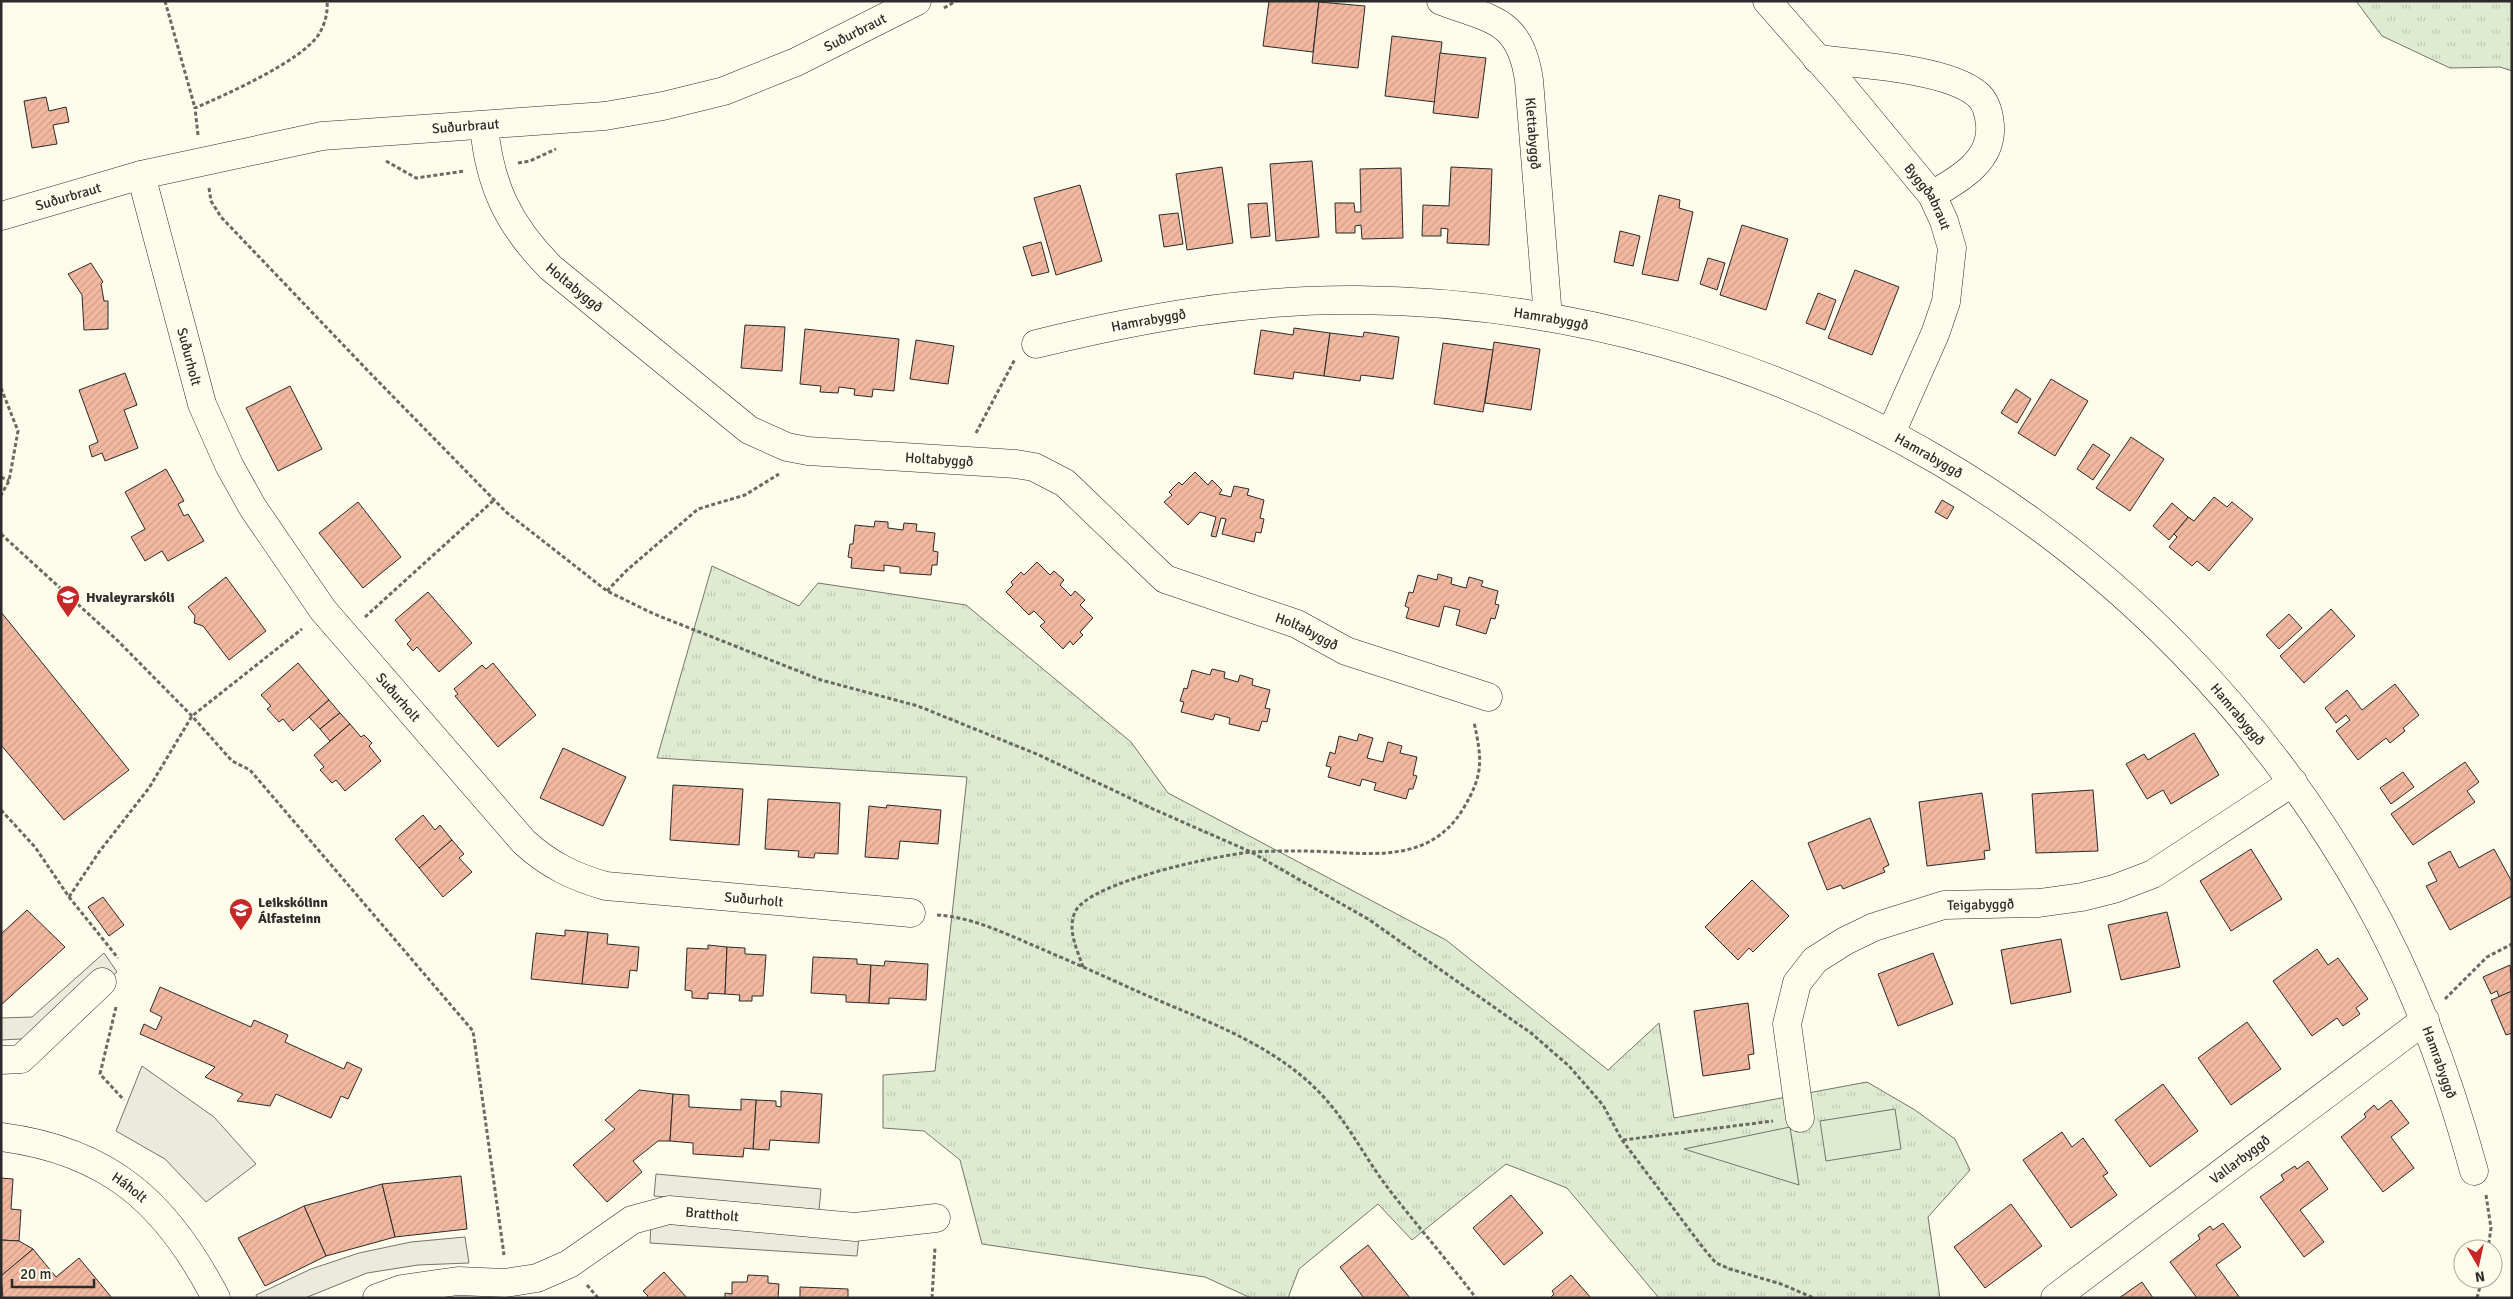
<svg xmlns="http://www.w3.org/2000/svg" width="2513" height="1299" font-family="Signika,sans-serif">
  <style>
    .grass { fill: url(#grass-tufts); stroke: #74746e }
    .park { fill: #deebd1; stroke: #74746e }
    .parking { fill: #eceadb; stroke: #74746e }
    .building { fill: url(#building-hatch); stroke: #2b2b2b }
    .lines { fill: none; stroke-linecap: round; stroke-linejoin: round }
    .minor-casing { stroke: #2b2b2b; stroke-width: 29 }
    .path { stroke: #6a6964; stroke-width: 3; stroke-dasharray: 4 2.5; stroke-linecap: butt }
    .minor { stroke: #fdfbea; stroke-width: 28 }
    .labels { text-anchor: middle; stroke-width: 4; stroke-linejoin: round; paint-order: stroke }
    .street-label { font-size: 14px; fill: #2b2b2b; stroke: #fdfbea }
    .poi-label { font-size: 14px; font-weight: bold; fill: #2b2b2b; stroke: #fdfbea; text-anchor: start }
  </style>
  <defs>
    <pattern id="grass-tufts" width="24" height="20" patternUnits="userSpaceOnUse" patternTransform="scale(1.25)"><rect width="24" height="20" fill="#deebd1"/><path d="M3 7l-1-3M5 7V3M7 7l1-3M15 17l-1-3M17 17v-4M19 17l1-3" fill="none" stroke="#bfcab4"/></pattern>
    <pattern id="building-hatch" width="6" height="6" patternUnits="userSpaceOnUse" patternTransform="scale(1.25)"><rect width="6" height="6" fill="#f2b8a0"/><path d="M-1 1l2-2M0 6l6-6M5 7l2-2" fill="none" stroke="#d09e8a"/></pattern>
  </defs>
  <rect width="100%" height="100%" fill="#fdfbea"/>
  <g class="grass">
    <polygon points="2356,1 2512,1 2512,71 2500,67 2450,68 2382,36"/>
    <polygon points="712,566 799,606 818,583 966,605 1131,742 1168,793 1446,940 1608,1070 1659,1023 1674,1118 1867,1082 1915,1110 1955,1139 1970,1170 1928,1217 1940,1298 1659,1298 1567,1188 1506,1164 1412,1240 1378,1204 1299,1269 1288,1298 1251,1298 1205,1277 982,1244 960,1160 924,1131 883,1128 883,1075 935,1071 967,777 657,758"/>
  </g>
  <g class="park">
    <polygon points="1895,1109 1901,1149 1826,1161 1820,1121"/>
    <polygon points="1790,1127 1799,1185 1684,1149"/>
  </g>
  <g class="parking">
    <polygon points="104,953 117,972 40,1038 1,1040 1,1018 32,1017"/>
    <polygon points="142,1066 214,1117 256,1164 206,1202 165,1159 116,1131"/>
    <polygon points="656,1174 821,1189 819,1210 654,1196"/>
    <polygon points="651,1223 859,1236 857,1256 650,1243"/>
    <polygon points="465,1237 469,1263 418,1265 367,1273 305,1298 257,1298 256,1295 311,1269 359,1253 411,1242"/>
  </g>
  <g class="building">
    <polygon points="1269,1 1319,1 1313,52 1263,46"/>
    <polygon points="1319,2 1365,6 1358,68 1312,63"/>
    <polygon points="1392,36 1442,42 1435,102 1385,96"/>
    <polygon points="1440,53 1486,58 1478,118 1433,113"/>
    <polygon points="46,97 49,111 66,107 69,122 53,125 57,144 32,148 24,101"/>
    <polygon points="1312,161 1319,237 1276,241 1270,164"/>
    <polygon points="1222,167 1233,243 1187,250 1176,174"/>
    <polygon points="1451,167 1492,169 1489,245 1447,243 1448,229 1441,228 1441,236 1422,236 1423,205 1449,206"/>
    <polygon points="1401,168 1403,238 1362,239 1361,225 1355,226 1355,233 1336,233 1335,203 1354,203 1355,212 1361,212 1360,169"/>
    <polygon points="1080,185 1102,261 1056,275 1034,198"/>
    <polygon points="1659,195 1680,200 1679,208 1693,212 1678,281 1642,274"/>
    <polygon points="1267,203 1270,236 1251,238 1248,204"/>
    <polygon points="1178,213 1183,244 1164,247 1159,215"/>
    <polygon points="1742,225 1788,239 1766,310 1720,295"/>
    <polygon points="1620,231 1640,236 1633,266 1614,262"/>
    <polygon points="1041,242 1049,272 1032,276 1023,247"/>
    <polygon points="1708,258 1725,263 1717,290 1700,284"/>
    <polygon points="91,263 103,282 101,284 104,301 108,301 108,329 84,330 82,295 68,274"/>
    <polygon points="1855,270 1899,287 1872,355 1828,338"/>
    <polygon points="1818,293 1836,300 1825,330 1806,323"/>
    <polygon points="745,325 785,327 782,371 741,368"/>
    <polygon points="1294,328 1330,333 1324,376 1294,372 1293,379 1254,374 1261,330 1293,335"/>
    <polygon points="805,329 899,339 894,391 873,389 872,397 854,395 855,389 839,387 838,393 820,392 821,386 800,384"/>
    <polygon points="1364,332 1399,337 1393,379 1361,375 1360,381 1324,376 1330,333 1363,337"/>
    <polygon points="916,340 954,346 948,384 910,379"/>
    <polygon points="1494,342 1540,349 1531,410 1485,403"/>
    <polygon points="1443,343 1493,350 1483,412 1434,404"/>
    <polygon points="125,373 137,405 124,410 138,448 105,461 102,453 92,457 89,446 98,442 79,390"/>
    <polygon points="2051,379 2088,401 2055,456 2018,433"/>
    <polygon points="290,386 322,449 278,471 246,408"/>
    <polygon points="2016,389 2031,399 2017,423 2001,413"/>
    <polygon points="2131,437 2164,459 2130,511 2096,488"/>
    <polygon points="2093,444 2110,455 2093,480 2077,469"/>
    <polygon points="166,469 184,501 178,504 184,516 188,514 204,541 168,561 162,551 145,561 131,537 145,529 125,492"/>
    <polygon points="1195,472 1208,485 1212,480 1222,490 1219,494 1231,497 1234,486 1249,489 1247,495 1264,500 1260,518 1264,519 1261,533 1256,532 1254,542 1222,534 1226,519 1221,518 1216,537 1211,536 1216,517 1200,512 1188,525 1164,502 1172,495 1169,492 1179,482 1182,485"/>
    <polygon points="2214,497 2227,507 2232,502 2253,519 2209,571 2197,561 2192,566 2169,547 2177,537 2174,534 2188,517 2194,521"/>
    <polygon points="1942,500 1954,507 1947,519 1935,512"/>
    <polygon points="358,502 401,557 363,588 319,533"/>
    <polygon points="2172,503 2188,517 2169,540 2153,526"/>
    <polygon points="875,521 888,522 888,528 903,530 904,523 917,524 916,531 935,533 933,551 938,552 937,565 932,565 931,575 900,573 900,567 884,565 884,571 851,568 852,558 848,557 850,544 853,544 855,525 874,527"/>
    <polygon points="1037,562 1050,575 1054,571 1064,580 1060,585 1071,596 1075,591 1085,600 1080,605 1093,618 1080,632 1083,635 1073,645 1070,641 1063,649 1040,626 1045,622 1034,611 1029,615 1006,592 1013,585 1011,582 1021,572 1024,575"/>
    <polygon points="1438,574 1452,578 1451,584 1466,588 1469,577 1483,581 1481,586 1498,591 1495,604 1499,605 1495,619 1491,618 1486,634 1456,625 1460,610 1444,606 1439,627 1406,618 1409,608 1405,606 1409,592 1413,593 1418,575 1437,580"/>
    <polygon points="226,577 266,631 229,660 203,626 194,623 195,616 188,607"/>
    <polygon points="428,592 472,643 439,672 417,647 413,651 407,644 411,640 395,620"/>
    <polygon points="2331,609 2355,636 2304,683 2280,656"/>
    <polygon points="1,612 129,770 64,820 1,745"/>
    <polygon points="2289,614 2302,628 2279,649 2266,635"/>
    <polygon points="298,663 329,700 293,731 283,719 279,722 267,709 271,706 261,695"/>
    <polygon points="493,663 536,715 498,747 455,696 458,694 454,689 482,665 486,669"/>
    <polygon points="1212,669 1225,672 1224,678 1238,682 1240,675 1253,679 1252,685 1270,690 1265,708 1270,709 1267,722 1262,721 1259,731 1229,724 1230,718 1215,714 1213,720 1181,712 1184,702 1180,701 1184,688 1187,689 1192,670 1210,675"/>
    <polygon points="2395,684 2419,715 2403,728 2405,731 2390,743 2386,738 2358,760 2336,731 2350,720 2346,715 2336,723 2325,708 2347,690 2362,710"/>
    <polygon points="329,700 340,713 320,729 309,717"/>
    <polygon points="340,713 350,724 330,741 320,729"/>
    <polygon points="350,724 361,737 364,735 372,743 369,746 381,761 345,791 336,780 332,783 320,770 324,767 314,755"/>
    <polygon points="2194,733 2219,775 2171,804 2163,790 2147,799 2126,764 2144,754 2148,760"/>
    <polygon points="1359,734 1373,738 1367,758 1383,762 1388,742 1402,746 1400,753 1417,757 1413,775 1417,776 1413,789 1409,789 1406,799 1374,790 1376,783 1362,779 1360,786 1328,777 1331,767 1326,766 1330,752 1335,754 1339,736 1357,741"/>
    <polygon points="563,748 626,777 603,826 540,798"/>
    <polygon points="2465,762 2479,782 2467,791 2475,802 2413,845 2391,814"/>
    <polygon points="2403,772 2414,787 2391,804 2380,788"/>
    <polygon points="673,785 743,789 739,845 670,840"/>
    <polygon points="2093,790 2098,851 2036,853 2032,794"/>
    <polygon points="1982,793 1990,850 1984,851 1985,859 1927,866 1919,802"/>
    <polygon points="768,799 840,803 838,854 815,853 814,858 798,857 799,851 765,849"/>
    <polygon points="887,805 941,810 938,844 900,841 898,859 865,857 869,806 886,808"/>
    <polygon points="423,815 435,830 440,825 452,840 419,868 395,839"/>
    <polygon points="1870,818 1889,865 1883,868 1885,872 1843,889 1841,885 1827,890 1808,843"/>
    <polygon points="452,840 464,854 459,858 472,872 443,897 419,868"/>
    <polygon points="2251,849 2282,899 2231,931 2200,881"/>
    <polygon points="2494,849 2512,882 2512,896 2450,930 2426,886 2437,881 2428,863 2450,851 2459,868"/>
    <polygon points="1752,880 1789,916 1753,952 1749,948 1738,960 1705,927"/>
    <polygon points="103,897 124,925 109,936 88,907"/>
    <polygon points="27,910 65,947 1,1005 1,934"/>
    <polygon points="2167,912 2180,967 2121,980 2108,925"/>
    <polygon points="565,930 588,932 582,984 531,979 536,933 565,936"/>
    <polygon points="588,932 608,934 607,944 639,947 637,971 630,970 628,988 582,984"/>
    <polygon points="2061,939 2071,992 2011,1004 2001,950"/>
    <polygon points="708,945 727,947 725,994 708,993 708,999 692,998 692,991 685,990 687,948 708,949"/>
    <polygon points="727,947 745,948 745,954 766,955 763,996 752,996 752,1001 739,1001 740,995 725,994"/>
    <polygon points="2317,949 2328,965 2338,958 2368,999 2356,1008 2360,1014 2343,1026 2337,1018 2312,1036 2273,981"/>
    <polygon points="1933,953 1953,1004 1898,1026 1878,974"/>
    <polygon points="813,957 857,959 857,964 871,965 869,1003 846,1002 846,995 811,993"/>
    <polygon points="885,961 928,964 926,1000 889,998 889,1004 869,1003 871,965 884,966"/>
    <polygon points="2510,965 2512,991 2499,997 2497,991 2491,994 2483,977"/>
    <polygon points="160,987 251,1027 254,1020 288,1035 285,1042 344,1069 347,1062 362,1069 348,1099 341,1096 331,1118 276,1094 270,1106 237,1101 243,1094 205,1077 215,1067 140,1034 144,1024 156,1030 162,1017 150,1011"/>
    <polygon points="2512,991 2512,1033 2506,1035 2491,1000"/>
    <polygon points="1748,1003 1754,1054 1748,1055 1750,1069 1703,1076 1694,1011"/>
    <polygon points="2247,1022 2281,1069 2231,1105 2198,1058"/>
    <polygon points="2163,1084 2198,1131 2150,1167 2115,1120"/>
    <polygon points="639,1090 673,1094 670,1141 658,1141 633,1161 642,1172 607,1202 573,1165 615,1129 605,1120"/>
    <polygon points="781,1091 822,1094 819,1143 770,1140 769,1150 753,1149 756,1100 776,1101 776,1106 781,1107"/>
    <polygon points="673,1094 689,1095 689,1107 741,1110 741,1099 756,1100 753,1149 744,1148 743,1157 693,1154 693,1143 670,1141"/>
    <polygon points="2391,1100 2409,1123 2391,1137 2414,1168 2383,1192 2341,1137 2366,1117 2364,1114 2374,1105 2378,1110"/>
    <polygon points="2062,1132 2072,1147 2083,1138 2108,1173 2103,1176 2117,1195 2071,1228 2023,1160"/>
    <polygon points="2308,1161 2328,1189 2300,1210 2324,1242 2304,1257 2260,1197 2284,1180 2281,1175 2295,1166 2297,1169"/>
    <polygon points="461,1176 467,1229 395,1237 382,1184"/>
    <polygon points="1,1178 13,1179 11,1209 21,1210 19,1241 1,1240"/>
    <polygon points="382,1184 395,1237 326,1256 304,1206"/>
    <polygon points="1511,1195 1543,1233 1504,1265 1473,1228"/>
    <polygon points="2011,1204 2042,1246 1985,1288 1954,1247"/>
    <polygon points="304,1206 326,1256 265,1286 238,1238"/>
    <polygon points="2223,1223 2241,1247 2216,1265 2240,1298 2197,1298 2170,1262 2200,1239 2198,1235 2210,1226 2213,1230"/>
    <polygon points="1,1240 19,1241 33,1249 1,1276"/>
    <polygon points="1368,1245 1410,1298 1364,1298 1340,1267"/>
    <polygon points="33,1249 56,1277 79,1258 112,1298 3,1298 1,1276"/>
    <polygon points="664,1272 687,1298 647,1298 648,1296 643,1291"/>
    <polygon points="748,1275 768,1276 768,1283 779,1284 778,1298 725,1298 725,1293 732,1294 732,1282 747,1282"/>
    <polygon points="1571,1275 1591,1298 1550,1298 1554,1294 1552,1291"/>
    <polygon points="2142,1282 2153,1298 2119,1298"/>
    <polygon points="800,1287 848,1289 848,1298 800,1298"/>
  </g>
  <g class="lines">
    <g class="minor-casing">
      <g id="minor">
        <path id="s1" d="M1441,1C1492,20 1520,19 1529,80L1548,317"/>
        <path id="s2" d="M1767,1L1841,85L1932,195L1944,221L1952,248L1946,302L1935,334L1891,433"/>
        <path d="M1817,59C1857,64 1946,68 1977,94C1986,101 1989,114 1990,125C1993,161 1958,180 1932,195"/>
        <path id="s3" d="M484,125C489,185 509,226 551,268L749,430L787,447L808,451L1016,464L1034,467L1065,483L1165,579L1297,624L1346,651L1488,697"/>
        <path id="s4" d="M141,175L202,404L229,465L253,508L323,610L524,842C549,865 574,877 606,886L911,913"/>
        <path id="s5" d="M1,216L141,175L322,136L605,116L663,106L724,91L796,62L917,1"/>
        <path id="s6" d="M1036,344C1142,318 1248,299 1358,300C1777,304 2159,530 2365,896C2414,982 2448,1076 2474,1171"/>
        <polyline points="1,1060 21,1059 102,982"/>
        <path id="s7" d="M1800,1118L1787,1024L1797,983L1815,960L1845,941L1874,927L1944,905L2039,903L2082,897L2114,889L2153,874L2293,782"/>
        <path id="s8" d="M1,1137C109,1151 167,1203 216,1298"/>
        <path id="s9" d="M377,1298L402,1289L458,1281L505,1283L537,1278L569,1264L632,1220L669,1210L855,1227L936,1218"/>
        <path id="s10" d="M2055,1298L2425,1020"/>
      </g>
    </g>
    <g class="path">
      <polyline points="165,1 195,108"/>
      <polyline points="944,8 956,1"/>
      <path d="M198,135L195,108C225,95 302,61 319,34C325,24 328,13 327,1"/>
      <polyline points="386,161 416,178 465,171"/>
      <polyline points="518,163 530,161 556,149"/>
      <polyline points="209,188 211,201 221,217 371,374 506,512 607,591 654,614 821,680 918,706 1039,755 1153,809 1251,852 1368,919 1531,1033 1569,1066 1603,1105 1622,1140 1704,1249 1716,1263 1730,1269 1781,1284 1814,1298"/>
      <polyline points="1,388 18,431 9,481 1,495"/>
      <polyline points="976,433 1015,359"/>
      <polyline points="1,477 9,481"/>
      <polyline points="1,534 117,640 192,716 232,761 250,770 473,1031 504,1255"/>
      <polyline points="607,591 626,571 698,509 745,495 779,474"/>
      <polyline points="365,617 494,500"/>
      <polyline points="1,810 35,847 69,897 118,958"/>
      <polyline points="69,897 99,852 149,788 192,716 302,629"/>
      <path d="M937,915C970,917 1000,931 1030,944C1063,958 1097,973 1130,988C1194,1017 1268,1040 1318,1091C1348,1121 1365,1159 1391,1192C1419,1228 1448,1261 1476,1298"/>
      <path d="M1083,967C1077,949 1067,930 1075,912C1089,882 1218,855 1252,852C1267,851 1285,851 1301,851C1359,851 1427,869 1463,809C1484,774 1482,760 1474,722"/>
      <polyline points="2445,999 2487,957 2512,944"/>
      <polyline points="116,1007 100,1074 124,1100"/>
      <polyline points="1623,1140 1773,1121"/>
      <polyline points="2486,1195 2491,1228 2488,1249"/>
      <polyline points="587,1285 598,1298"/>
      <polyline points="932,1298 935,1247"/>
      <polyline points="2477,1298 2482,1279"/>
    </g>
    <use href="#minor" class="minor"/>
  </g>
  <defs>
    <g id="school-pin" transform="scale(1.25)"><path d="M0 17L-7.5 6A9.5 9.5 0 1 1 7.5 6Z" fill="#c62828" stroke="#fdfbea"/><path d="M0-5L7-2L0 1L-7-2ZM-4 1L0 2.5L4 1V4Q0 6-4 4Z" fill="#fff"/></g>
  </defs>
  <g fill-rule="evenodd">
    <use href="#school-pin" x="68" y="597"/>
    <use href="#school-pin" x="241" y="910"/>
  </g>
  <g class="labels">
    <g class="street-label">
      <text dy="5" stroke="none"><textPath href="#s5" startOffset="880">Suðurbraut</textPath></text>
      <text dy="5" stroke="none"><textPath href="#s5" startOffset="475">Suðurbraut</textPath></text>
      <text dy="5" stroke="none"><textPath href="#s1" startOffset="182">Klettabyggð</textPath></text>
      <text dy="5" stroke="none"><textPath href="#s5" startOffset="70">Suðurbraut</textPath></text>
      <text dy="5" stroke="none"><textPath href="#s2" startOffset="254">Byggðabraut</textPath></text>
      <text dy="5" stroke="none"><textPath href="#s3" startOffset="192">Holtabyggð</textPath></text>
      <text dy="5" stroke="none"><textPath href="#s6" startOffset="520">Hamrabyggð</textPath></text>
      <text dy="5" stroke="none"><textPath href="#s6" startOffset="115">Hamrabyggð</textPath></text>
      <text dy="5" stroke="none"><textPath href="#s4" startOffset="188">Suðurholt</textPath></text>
      <text dy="5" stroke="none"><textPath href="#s6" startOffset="924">Hamrabyggð</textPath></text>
      <text dy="5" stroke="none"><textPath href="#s3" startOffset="612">Holtabyggð</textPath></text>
      <text dy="5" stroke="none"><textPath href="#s3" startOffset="1032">Holtabyggð</textPath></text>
      <text dy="5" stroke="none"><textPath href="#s4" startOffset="592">Suðurholt</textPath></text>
      <text transform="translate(2238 714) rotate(50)" y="5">Hamrabyggð</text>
      <text dy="5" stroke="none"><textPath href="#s4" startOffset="1026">Suðurholt</textPath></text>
      <text dy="5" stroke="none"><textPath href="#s7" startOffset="344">Teigabyggð</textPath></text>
      <text dy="5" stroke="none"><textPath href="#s6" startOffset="1734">Hamrabyggð</textPath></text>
      <text dy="5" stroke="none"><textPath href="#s10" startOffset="231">Vallarbyggð</textPath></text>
      <text dy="5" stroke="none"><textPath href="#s8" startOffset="140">Háholt</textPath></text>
      <text dy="5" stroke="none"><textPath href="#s9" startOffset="356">Brattholt</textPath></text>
    </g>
    <g class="poi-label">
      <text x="86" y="602">Hvaleyrarskóli</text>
      <text x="258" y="907">Leikskólinn<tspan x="258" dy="16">Álfasteinn</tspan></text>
    </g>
  </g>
  <rect width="2513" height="1299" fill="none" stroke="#2b2b2b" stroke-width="5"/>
  <g transform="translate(2478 1264) rotate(171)"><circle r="24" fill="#fdfbea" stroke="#a9a89e"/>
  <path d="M0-4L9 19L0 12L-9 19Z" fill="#c62828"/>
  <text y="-8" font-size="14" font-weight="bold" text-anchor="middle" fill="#2b2b2b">N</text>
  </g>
  <path d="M12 1279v8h82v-8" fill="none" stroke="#2b2b2b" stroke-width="2.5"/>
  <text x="20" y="1279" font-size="15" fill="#2b2b2b" stroke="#fdfbea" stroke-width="4" paint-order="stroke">20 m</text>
</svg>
